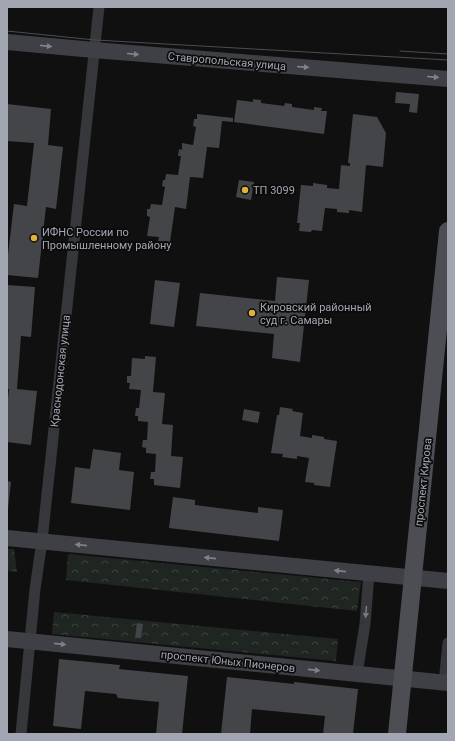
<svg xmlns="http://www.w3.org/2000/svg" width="455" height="741" font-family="Roboto,sans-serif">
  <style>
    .forest { fill: url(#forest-crowns) }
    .building { fill: #444549 }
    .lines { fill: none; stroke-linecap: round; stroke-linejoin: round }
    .street { stroke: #36373a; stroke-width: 11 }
    .secondary { stroke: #3f4045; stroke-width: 16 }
    .primary { stroke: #4d4e54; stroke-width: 18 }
    .tram { stroke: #4c4d52; stroke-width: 1 }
    .oneway { fill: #7f828b }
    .oneway2 { fill: #777a81 }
    .poi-dot { fill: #ddb33c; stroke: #0b0b0c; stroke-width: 1.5 }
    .labels { text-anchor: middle; stroke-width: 3.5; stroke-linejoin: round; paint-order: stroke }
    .street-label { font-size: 11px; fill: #a2a6b0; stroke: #0b0b0c }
    .poi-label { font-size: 11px; fill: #a2a6b0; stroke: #0b0b0c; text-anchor: start }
  </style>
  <defs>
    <pattern id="forest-crowns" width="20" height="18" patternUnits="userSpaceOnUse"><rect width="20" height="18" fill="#1f2520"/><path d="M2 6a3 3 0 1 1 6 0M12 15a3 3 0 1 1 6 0" fill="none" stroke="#3c423e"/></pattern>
  </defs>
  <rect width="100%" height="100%" fill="#101011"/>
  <g class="forest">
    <polygon points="7,549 14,549 17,572 7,571"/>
    <polygon points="68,554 361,582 357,611 66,580"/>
    <polygon points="54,612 338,639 336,661 52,634"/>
  </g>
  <g class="building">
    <polygon points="396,92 419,94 417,113 409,112 410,104 395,103"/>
    <polygon points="253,99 261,100 261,103 284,106 285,103 292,104 292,107 314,110 314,107 322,108 321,111 327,111 324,134 234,122 237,100 253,102"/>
    <polygon points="7,104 51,109 48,145 63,147 56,209 46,207 38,278 7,275 7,263 14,204 27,206 34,143 7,141"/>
    <polygon points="197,114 233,118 233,122 222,121 219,148 207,147 203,178 190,177 186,209 175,207 170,242 158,241 159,237 147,236 150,217 147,216 147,209 150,209 151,204 162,205 165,187 162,186 163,180 165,180 166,174 178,175 181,156 178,156 179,149 182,150 182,143 193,145 196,127 193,126 194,119 197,119"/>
    <polygon points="353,114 377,117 386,133 383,167 366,165 362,212 349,210 349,213 337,212 337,209 325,208 322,231 312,230 311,232 299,231 300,223 297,223 301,185 313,186 313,183 327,185 327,188 339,189 341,165 350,166 350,163 348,163"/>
    <polygon points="239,180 254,182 251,200 236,197"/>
    <polygon points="277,277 309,280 300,362 272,358 274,334 196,326 200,293 275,301"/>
    <polygon points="155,280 180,283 174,327 150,324"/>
    <polygon points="7,285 35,287 31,337 21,336 17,389 37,391 31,445 7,442 7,407 9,389 7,389"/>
    <polygon points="145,356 156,357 153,392 165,393 162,424 173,425 171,456 183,457 180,488 154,485 154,479 150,479 151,472 155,472 156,454 146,453 146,448 142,447 143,440 147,440 148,422 138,421 138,416 135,416 136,408 139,408 141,390 129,389 130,383 127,383 127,376 131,376 132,358 145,359"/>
    <polygon points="280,407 293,409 292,411 303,413 300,436 312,438 312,435 324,437 324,439 337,441 330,487 314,485 314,483 305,482 309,458 297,456 297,459 282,457 283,454 271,453 277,415 279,415"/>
    <polygon points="244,409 260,412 258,423 242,420"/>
    <polygon points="93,449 121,453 119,470 134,472 130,510 71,503 75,467 90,469"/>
    <polygon points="7,481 11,482 8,509 7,509"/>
    <polygon points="173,497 195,500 195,505 258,513 258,507 283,510 279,541 169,528"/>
    <polygon points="137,623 143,624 141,638 135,638"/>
    <polygon points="59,659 120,665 119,669 188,676 182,734 156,734 159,702 118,698 116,694 85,691 81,729 53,726"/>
    <polygon points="227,677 294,684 294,682 358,689 353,734 323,734 325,716 252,709 250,734 221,734"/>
  </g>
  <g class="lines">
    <g class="street">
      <polyline points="357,674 365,624 369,573"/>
      <polyline points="444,683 448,643"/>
      <polyline points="21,734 35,589 42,541 99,7"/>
    </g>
    <g class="secondary">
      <polyline points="7,42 94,50 448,79"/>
      <polyline points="7,538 448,581"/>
      <polyline points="7,639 448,683"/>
    </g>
    <polyline class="primary" points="397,734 448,231"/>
    <g class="tram">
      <polyline points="7,31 95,40 448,60"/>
      <polyline points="400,51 448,54"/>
    </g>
  </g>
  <defs><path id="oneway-solid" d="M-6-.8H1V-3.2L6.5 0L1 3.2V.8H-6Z"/></defs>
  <g class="oneway">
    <use href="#oneway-solid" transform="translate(46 46) rotate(6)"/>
    <use href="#oneway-solid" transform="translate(133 54) rotate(5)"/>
    <use href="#oneway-solid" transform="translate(303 67) rotate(5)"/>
    <use href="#oneway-solid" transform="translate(433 77) rotate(5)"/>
    <use href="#oneway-solid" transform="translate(81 545) rotate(-174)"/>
    <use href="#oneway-solid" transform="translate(210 558) rotate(-174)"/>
    <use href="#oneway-solid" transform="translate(340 571) rotate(-174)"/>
    <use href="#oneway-solid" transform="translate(60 644) rotate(6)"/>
    <use href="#oneway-solid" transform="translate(314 670) rotate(6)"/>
  </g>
  <use class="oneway2" href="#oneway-solid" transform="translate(366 612) rotate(95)"/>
  <g class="poi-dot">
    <circle cx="245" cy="190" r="4"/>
    <circle cx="34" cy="238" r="4"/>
    <circle cx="252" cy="313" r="4"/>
  </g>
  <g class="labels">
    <g class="street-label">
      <text transform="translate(227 61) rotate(5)" y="4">Ставропольская улица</text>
      <text transform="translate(60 371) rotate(-84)" y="4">Краснодонская улица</text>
      <text transform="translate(423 482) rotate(-84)" y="4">проспект Кирова</text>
      <text transform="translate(228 661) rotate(6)" y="4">проспект Юных Пионеров</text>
    </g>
    <g class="poi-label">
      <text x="253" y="194">ТП 3099</text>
      <text x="42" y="236">ИФНС России по<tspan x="42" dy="13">Промышленному району</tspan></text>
      <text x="260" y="311">Кировский районный<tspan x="260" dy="13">суд г. Самары</tspan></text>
    </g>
  </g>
  <rect width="455" height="741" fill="none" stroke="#a2a6b0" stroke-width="16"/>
</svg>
